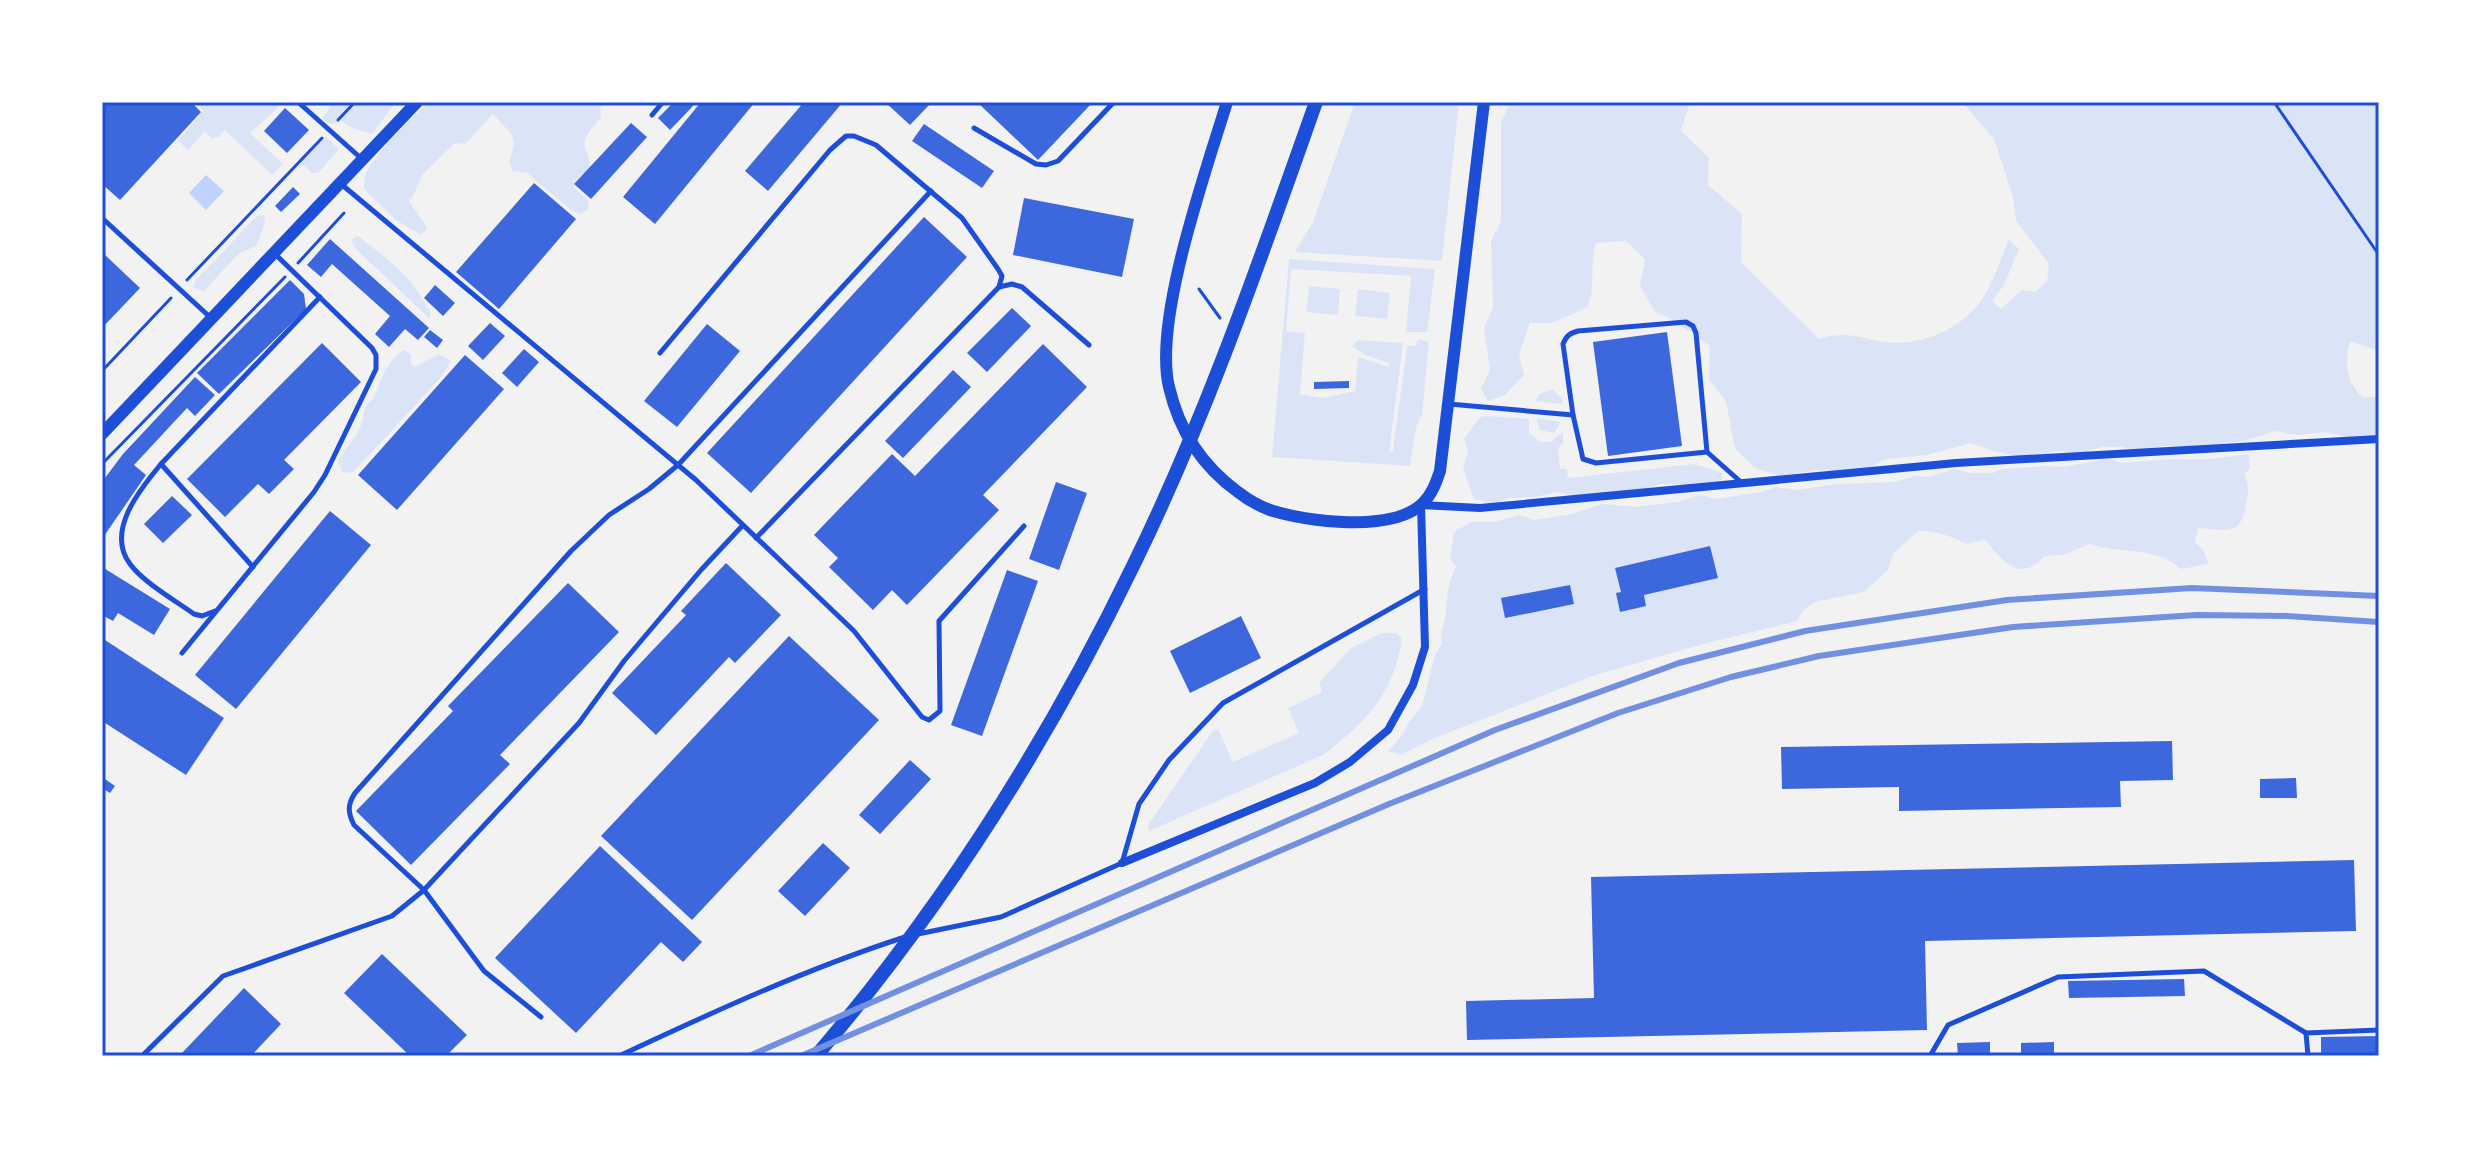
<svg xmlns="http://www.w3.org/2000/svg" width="2481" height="1158" font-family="'DM Sans',sans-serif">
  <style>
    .green { fill: #dbe4f7 }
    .water { fill: #bfd3fe }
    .building { fill: #3d67dc }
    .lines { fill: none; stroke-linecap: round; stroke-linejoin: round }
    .path { stroke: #1d4ed8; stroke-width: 3 }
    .service { stroke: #1d4ed8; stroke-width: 5 }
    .minor { stroke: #1d4ed8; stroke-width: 8 }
    .tertiary { stroke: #1d4ed8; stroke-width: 12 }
    .secondary { stroke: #1d4ed8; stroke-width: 14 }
    .rail { stroke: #7290e2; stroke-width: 6 }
    .neatline { fill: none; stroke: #1d4ed8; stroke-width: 3 }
  </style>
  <rect width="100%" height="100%" fill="#f2f2f2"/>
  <g class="green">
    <polygon points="197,102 280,102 281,105 250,133 283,164 272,175 225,130 219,137 212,138 204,132 188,150 178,141 203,111"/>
    <polygon points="333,102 396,102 372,134 350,127 342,121 331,124 322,119"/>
    <path d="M430,102H600L601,117C595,126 582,136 585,148C588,156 590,159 590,169L574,182V188L589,201L588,209L581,214L571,210L527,173L512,171L509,160C521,133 508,133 493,114L465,144L455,143L423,174L413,196L409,200C413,211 423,217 427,229L421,235L396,220L364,189C364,185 364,180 365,176C370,159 415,113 430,102Z"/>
    <polygon points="1355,102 1459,102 1442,261 1295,252 1313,222"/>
    <path d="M1510,102H1685L1689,106L1681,131L1709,158L1708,185L1742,214L1741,262L1819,339C1846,330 1860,338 1886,342C1919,347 1961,329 1980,302C1993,284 2000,260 2009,239L2019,249L2004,285L1992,301L2001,309L2022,290L2035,292L2047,281L2049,264L2016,221L2013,197L1994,139L1962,102H2151L2153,105L2157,102H2379V351L2350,341C2345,364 2345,380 2363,398L2379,396V436L2352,438L2325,432L2298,435L2275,431L2244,441L2194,446H2162L2140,452L2123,447H2101L2082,453L2055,451L2032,459L1993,451L1971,443L1927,455L1885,459L1862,472L1815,470L1780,476L1755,468L1735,449L1726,402L1709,379L1710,346C1691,334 1676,319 1655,312L1640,286L1645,259L1626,241L1596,243C1589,268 1596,283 1588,307L1552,323H1530L1519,354L1524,375L1505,395L1488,401L1481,389L1490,370L1484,328L1493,308L1491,241L1501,221V122Z"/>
    <polygon points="325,136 339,149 318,173 312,173 300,162"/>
    <polygon points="264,215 265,223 256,246 238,254 204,291 193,287 195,281 257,216"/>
    <path d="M358,236C378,251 401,269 416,289C422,296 423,303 430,310V319L355,248L351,240Z"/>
    <polygon points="1289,259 1435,269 1427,332 1406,332 1411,276 1291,269 1286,331 1305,333 1300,394 1323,398 1355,391 1358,357 1389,367 1389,363 1365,355 1352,346 1358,340 1403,343 1389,452 1393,451 1407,346 1415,346 1419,339 1429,342 1422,415 1416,427 1410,466 1272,457"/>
    <polygon points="1309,286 1340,289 1338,315 1306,312"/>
    <polygon points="1358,289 1390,293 1387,319 1355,316"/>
    <path d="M404,350L411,354V364L415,367L439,354L451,361L441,377L374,450L353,472L343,473L338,463C343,449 356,440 361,425C363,420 363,412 366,407C370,399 370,405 374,397C381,381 387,360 404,350Z"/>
    <polygon points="1552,389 1562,398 1563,404 1535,401 1540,394"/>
    <polygon points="1487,416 1529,419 1529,433 1541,442 1550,442 1563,432 1563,443 1558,448 1560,469 1567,469 1568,478 1695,464 1722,473 1722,480 1686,485 1661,484 1645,489 1600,494 1574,496 1558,492 1535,497 1508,498 1493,504 1474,499 1463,469 1468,450 1464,439 1480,417"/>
    <polygon points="1536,418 1561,422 1554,433 1540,430"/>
    <path d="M2249,454L2250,469L2244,474C2250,485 2248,493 2246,505C2242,537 2223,530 2198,528L2195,542L2203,550L2209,564L2181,569C2154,545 2122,555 2090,544L2063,555L2045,556C2018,584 2004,561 1985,540L1966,544C1952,536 1935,531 1918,531L1893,554L1888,570L1864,592L1814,602L1802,612L1797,621L1703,644L1595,675L1435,738L1401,755L1388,751L1404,733L1408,724L1422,706L1435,655L1442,644C1439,627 1445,626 1446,612C1447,596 1448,582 1456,567L1450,559L1454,532L1471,522H1494L1520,515L1534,520L1572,514L1602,504L1637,507L1681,501L1699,495L1718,499L1761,492L1776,487L1797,490L1836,484L1896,482L1914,476L1929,477L1954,469L1971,473H1993L2001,469L2046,466L2063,467L2108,459L2124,463L2169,459H2209Z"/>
    <path d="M1381,633H1396L1401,637C1402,646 1399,653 1397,662C1385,704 1357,729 1323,755L1149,831L1148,825L1212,732L1218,729L1233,762L1299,733L1288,708L1322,692L1319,683L1350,649Z"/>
  </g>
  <polygon class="water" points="206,175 224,191 206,210 189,193"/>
  <g class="building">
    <polygon points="102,102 191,102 201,112 120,200 102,184"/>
    <polygon points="674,102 689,102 693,106 670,130 658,118"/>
    <polygon points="701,102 755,102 655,224 623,197"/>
    <polygon points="804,102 843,102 768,191 745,171"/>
    <polygon points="885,102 932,102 910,125"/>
    <polygon points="977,102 1093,102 1038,160"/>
    <polygon points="285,108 309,130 287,153 264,131"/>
    <polygon points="631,123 647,137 591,199 574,184"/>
    <polygon points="924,124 994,171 982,188 912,141"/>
    <polygon points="534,183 576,219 499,309 456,272"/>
    <polygon points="293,187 300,194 281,212 275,206"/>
    <polygon points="1024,198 1134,219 1122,277 1013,255"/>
    <polygon points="924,217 967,257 751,493 707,453"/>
    <polygon points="330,239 429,328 418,340 405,329 389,347 375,334 390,316 332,264 321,277 307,265"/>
    <polygon points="105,255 140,288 102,328 102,258"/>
    <polygon points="290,280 304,294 306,309 219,394 197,373"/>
    <polygon points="435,285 455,303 443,316 424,298"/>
    <polygon points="1012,308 1031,326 987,372 967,353"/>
    <polygon points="490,323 505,336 483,360 468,346"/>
    <polygon points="707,324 740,351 677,427 644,401"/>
    <polygon points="430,330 443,340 437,348 424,337"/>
    <polygon points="1667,332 1682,446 1608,456 1593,342"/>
    <polygon points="322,343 361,382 284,460 294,469 269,494 258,484 225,517 187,479"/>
    <polygon points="1043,344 1087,387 983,495 999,510 907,605 892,590 873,610 829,567 838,558 814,535 892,454 915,476"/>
    <polygon points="524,349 539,362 517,387 502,373"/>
    <polygon points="465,355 504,389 397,510 358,475"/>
    <polygon points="953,370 971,387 903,458 885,441"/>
    <polygon points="195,377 215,395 195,416 187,408 134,465 146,475 102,539 102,482 123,454"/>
    <polygon points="1349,381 1349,388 1314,389 1314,382"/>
    <polygon points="1056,482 1087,493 1059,570 1029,559"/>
    <polygon points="172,496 192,515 163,543 144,524"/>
    <polygon points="330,511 371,545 236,709 195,675"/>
    <polygon points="1710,546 1718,578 1644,595 1646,606 1620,612 1616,593 1621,592 1615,568"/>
    <polygon points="726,563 781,615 735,663 729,657 656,735 612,693 686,615 681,611"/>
    <polygon points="102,567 170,609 154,635 118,613 113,621 102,615"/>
    <polygon points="1007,570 1038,581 982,736 951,725"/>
    <polygon points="568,583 619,632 500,755 510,764 411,865 356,811 453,711 448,706"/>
    <polygon points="1570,585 1574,604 1505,618 1501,598"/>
    <polygon points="1241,616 1261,658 1190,693 1170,651"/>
    <polygon points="789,636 879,720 692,920 601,836"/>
    <polygon points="102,638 224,718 186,775 102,721"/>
    <polygon points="2172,741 2173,780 2120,781 2121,807 1899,811 1899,787 1782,789 1781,747"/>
    <polygon points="910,760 931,779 880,834 859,815"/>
    <polygon points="102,777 115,786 110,793 102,788"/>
    <polygon points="2296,778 2297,798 2260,798 2260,779"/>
    <polygon points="823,843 850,868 805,916 778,891"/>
    <polygon points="600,846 702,942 683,962 661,942 576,1033 495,958"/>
    <polygon points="2354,860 2356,931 1925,941 1927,1030 1467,1040 1466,1001 1594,998 1591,877"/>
    <polygon points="382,954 467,1035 446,1056 410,1056 344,993"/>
    <polygon points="2184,979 2185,996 2069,998 2068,981"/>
    <polygon points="244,988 281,1024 251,1056 183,1056 181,1054"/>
    <polygon points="2379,1036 2379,1056 2321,1056 2321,1037"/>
    <polygon points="1990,1042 1990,1056 1958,1056 1957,1043"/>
    <polygon points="2054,1042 2054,1056 2021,1056 2021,1043"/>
  </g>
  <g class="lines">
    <g class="path">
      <polyline points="2274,102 2379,255"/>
      <polyline points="338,120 355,102"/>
      <polyline points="298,263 344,213"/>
      <polyline points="187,280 322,138"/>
      <polyline points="1199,289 1220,318"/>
      <polyline points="102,371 171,298"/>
      <polyline points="102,464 285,277"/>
    </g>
    <g class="service">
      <polyline points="298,102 363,160"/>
      <polyline points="652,115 663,102"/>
      <polyline points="974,128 1036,164 1046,165 1058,161 1114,102"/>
      <polyline points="341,184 696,480 854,631 922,717 929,720 940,711 939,621 1024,526"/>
      <polyline points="102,218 211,318"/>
      <path d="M1686,322L1693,326L1696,333L1707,452L1596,463L1583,459L1573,415L1563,344C1566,336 1570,333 1578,331Z"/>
      <polyline points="660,353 830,150 846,136 854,136 876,145 962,218 998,269 1002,276 999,287"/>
      <polyline points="1449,404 1573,415"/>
      <polyline points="1707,452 1742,483"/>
      <polyline points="161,464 253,567"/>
      <path d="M743,525L701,570L624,661L579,723L424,890L354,825C348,813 347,805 355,793L571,551L609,515L649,489L678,465L931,191"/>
      <polyline points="756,538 999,287 1012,284 1022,287 1089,345"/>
      <path d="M215,611L202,616L194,614C176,601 143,582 130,564C105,531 141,488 161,464L320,297"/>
      <polyline points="182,653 314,492 325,475 376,369 376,355 372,348 275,254"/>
      <polyline points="918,934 1001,917 1122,863 1139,804 1169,760 1223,703 1425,589"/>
      <polyline points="142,1056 223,976 392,916 424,890 484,971 541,1017"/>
      <path d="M619,1056C713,1012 806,969 905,937"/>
      <polyline points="1930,1056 1948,1025 2058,977 2204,971 2306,1033"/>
      <polyline points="2308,1056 2306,1033 2379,1030"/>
    </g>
    <polyline class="minor" points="1122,863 1315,783 1350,762 1388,730 1413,685 1425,647 1421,505 1480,508 1956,463 2379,439"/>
    <g class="tertiary">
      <path d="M1227,102C1206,171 1153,320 1169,387C1179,430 1202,466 1238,492C1247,499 1259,506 1270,510C1306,522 1393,533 1423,503C1432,494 1436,483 1440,471L1484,102"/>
      <polyline points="102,434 417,102"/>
    </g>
    <path class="secondary" d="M816,1056C945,905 1048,742 1134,564C1207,415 1261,257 1316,102"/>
    <g class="rail">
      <polyline points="749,1056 1495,730 1679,663 1805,631 2007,600 2192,588 2379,596"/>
      <polyline points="801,1056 1389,804 1618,713 1731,677 1819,656 2013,627 2196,615 2287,616 2379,622"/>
    </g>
  </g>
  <rect width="2481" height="1158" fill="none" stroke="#ffffff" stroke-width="208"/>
  <rect x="104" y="104" width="2273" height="950" class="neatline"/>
</svg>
